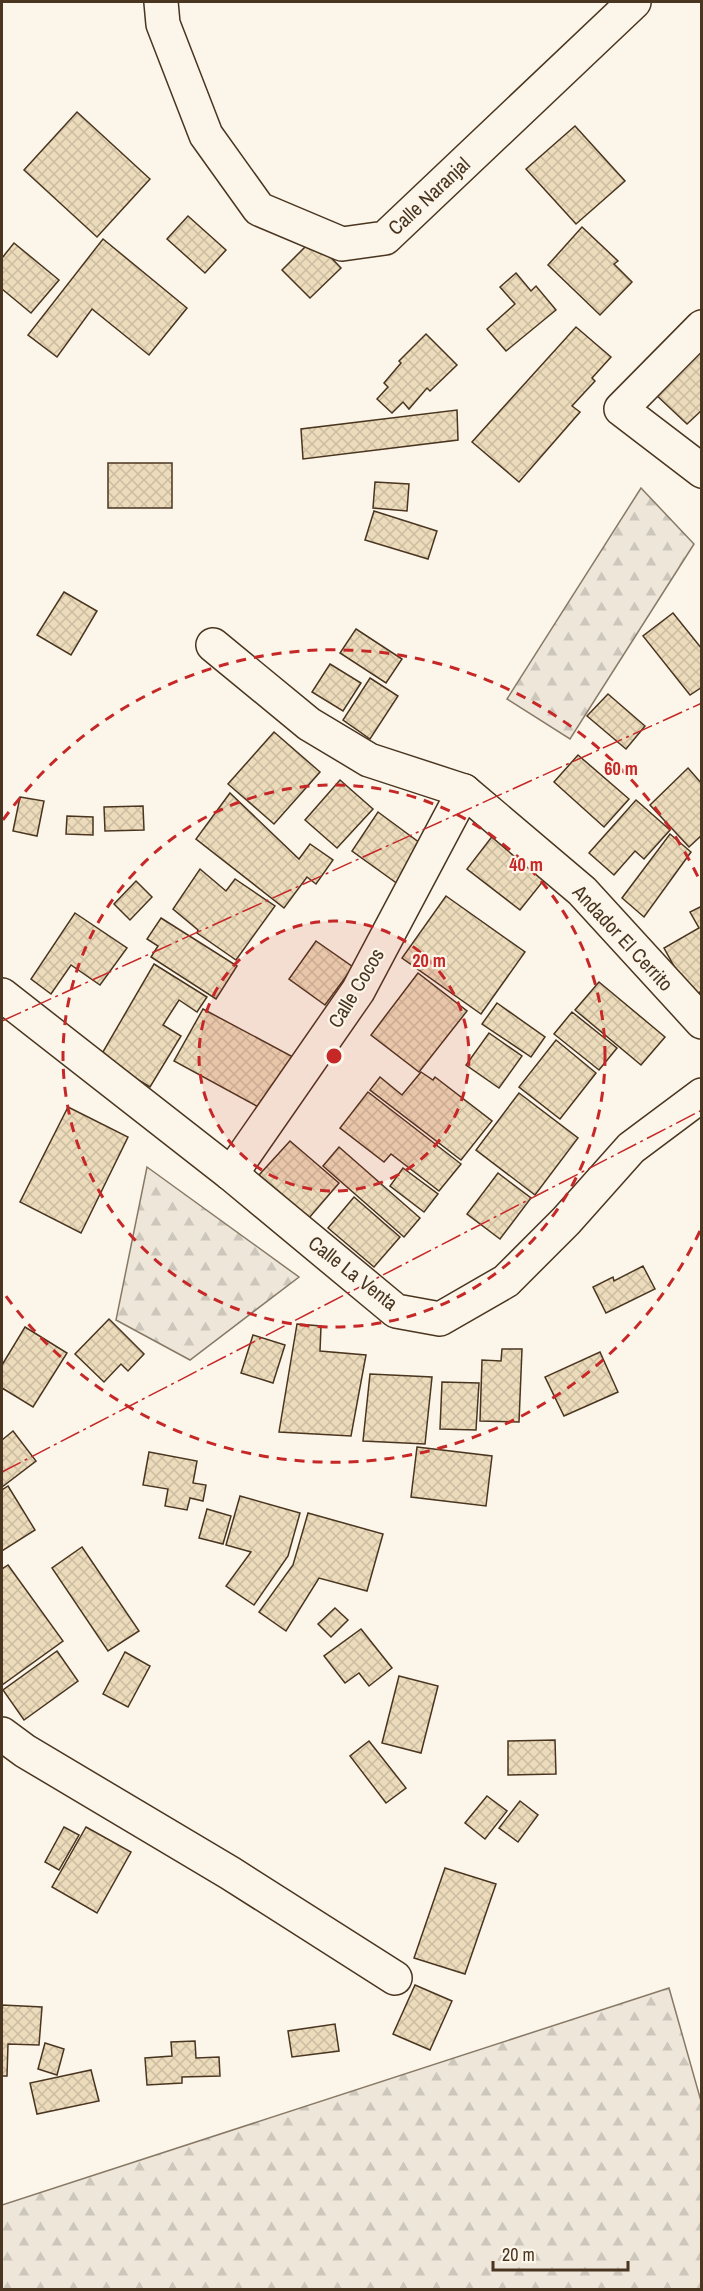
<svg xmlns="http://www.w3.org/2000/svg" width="703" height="2291" font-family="'Archivo Narrow',sans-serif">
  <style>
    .forest { fill: url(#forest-firs); stroke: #887966; stroke-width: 1.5 }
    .building { fill: url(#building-cross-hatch); stroke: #4a3520; stroke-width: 1.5 }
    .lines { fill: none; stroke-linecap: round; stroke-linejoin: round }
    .minor-casing { stroke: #4a3520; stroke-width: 36 }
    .minor { stroke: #fbf6e9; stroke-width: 33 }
    .power { stroke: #c62828; stroke-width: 1.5; stroke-dasharray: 21 4.5 3 4.5; stroke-linecap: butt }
    .ring { fill: none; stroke: #c62828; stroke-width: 3; stroke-dasharray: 10 8 }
    .labels { text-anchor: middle; stroke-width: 4.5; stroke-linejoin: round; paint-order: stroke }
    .street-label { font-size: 20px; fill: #4a3520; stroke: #fbf6e9 }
    .centre { fill: #c62828; stroke: #fbf6e9; stroke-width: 3 }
    .ring-label { font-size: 18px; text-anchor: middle; font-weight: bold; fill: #c62828; stroke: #fbf6e9; stroke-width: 4.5; stroke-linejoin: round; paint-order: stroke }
  </style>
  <defs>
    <pattern id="forest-firs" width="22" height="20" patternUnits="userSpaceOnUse" patternTransform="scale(1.5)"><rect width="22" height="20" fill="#ede6d9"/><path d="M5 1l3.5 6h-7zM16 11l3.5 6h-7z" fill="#cdc6ba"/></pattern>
    <pattern id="building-cross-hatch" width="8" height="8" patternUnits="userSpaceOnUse" patternTransform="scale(1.5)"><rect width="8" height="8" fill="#ecdcbc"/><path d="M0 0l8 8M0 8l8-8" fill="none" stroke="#ccbda1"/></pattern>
  </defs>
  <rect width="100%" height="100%" fill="#fbf6e9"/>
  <g class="forest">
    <polygon points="641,488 694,544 570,739 507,699"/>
    <polygon points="147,1167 299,1277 190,1360 116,1320"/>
    <polygon points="669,1988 701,2101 701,2289 2,2289 2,2205"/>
  </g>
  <g class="building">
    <polygon points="77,112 150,179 97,237 24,170"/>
    <polygon points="575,126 625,181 576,224 526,169"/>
    <polygon points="188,216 226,250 205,273 167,239"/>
    <polygon points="582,227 618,261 614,264 632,282 600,315 548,265"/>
    <polygon points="103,239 187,308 149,355 92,309 57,357 28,335"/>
    <polygon points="313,239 341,268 310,298 282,270"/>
    <polygon points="14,243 59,280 31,313 2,289 2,258"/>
    <polygon points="516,273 531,291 536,286 556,310 506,351 487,329 515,304 500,287"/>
    <polygon points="576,327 611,357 592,378 595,381 572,406 580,412 519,482 472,442"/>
    <polygon points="426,334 457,365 430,391 427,388 409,409 403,402 392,413 377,399 388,387 384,383 401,363 399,361"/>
    <polygon points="702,344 702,410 687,424 653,392"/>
    <polygon points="457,410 458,440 303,459 301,429"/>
    <rect x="108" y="463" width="64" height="45"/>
    <polygon points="375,482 409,484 407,511 373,508"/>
    <polygon points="374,511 437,531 428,559 365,540"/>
    <polygon points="64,592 97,611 71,655 37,635"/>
    <polygon points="673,613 702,649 702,687 690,695 643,636"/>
    <polygon points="356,629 402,659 386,683 340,653"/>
    <polygon points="330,664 361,683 343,711 312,692"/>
    <polygon points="370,678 398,696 370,739 343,720"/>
    <polygon points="608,694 645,726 626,749 587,716"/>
    <polygon points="274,732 320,772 274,824 228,784"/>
    <polygon points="578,755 629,799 604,827 554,782"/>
    <polygon points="688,768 702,784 702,835 689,847 650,805"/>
    <polygon points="340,780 373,809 337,848 305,820"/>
    <polygon points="230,793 299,859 310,844 333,860 316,884 307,877 284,908 196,839"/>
    <polygon points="20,797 44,801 37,836 13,831"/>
    <polygon points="636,800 670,830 644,859 635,851 614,875 589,853"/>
    <polygon points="143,806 144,830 105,831 104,807"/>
    <polygon points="378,812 428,849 402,887 352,851"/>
    <polygon points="67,816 93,817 93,835 66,834"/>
    <polygon points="494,834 548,875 520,910 467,869"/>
    <polygon points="670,834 691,852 644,917 622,898"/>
    <polygon points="200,869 226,891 235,879 275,906 236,960 197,933 198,930 173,909"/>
    <polygon points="136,881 152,897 130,920 114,904"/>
    <polygon points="446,896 525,952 481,1014 402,958"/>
    <polygon points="702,906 702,991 691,997 664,948 699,928 690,912"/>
    <polygon points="75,913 127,948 100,985 71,965 51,994 31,979"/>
    <polygon points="161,918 237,966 216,999 151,957 158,946 147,939"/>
    <polygon points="316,941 353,967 325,1005 289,979"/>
    <polygon points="154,964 207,997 197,1012 179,1000 163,1025 181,1036 150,1087 100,1057"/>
    <polygon points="418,973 467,1011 419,1072 371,1035"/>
    <polygon points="599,982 665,1037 641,1065 575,1010"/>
    <polygon points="497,1003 545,1037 531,1057 482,1024"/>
    <polygon points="203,1009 293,1057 264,1110 174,1061"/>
    <polygon points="572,1012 617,1048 599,1070 554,1034"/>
    <polygon points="489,1033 522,1056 499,1088 466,1065"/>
    <polygon points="556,1040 596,1073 560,1119 519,1087"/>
    <polygon points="421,1072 433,1080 435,1077 492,1121 461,1160 370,1090 380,1077 402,1095"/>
    <polygon points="368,1092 461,1164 439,1191 391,1154 384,1162 340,1128"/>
    <polygon points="519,1093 578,1138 535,1195 476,1150"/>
    <polygon points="68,1107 128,1137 81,1233 20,1202"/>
    <polygon points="290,1141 339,1183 309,1218 259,1175"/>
    <polygon points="339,1147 420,1218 404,1237 323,1166"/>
    <polygon points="403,1168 438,1194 424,1212 390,1186"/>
    <polygon points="498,1173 531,1198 500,1239 467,1214"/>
    <polygon points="354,1197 400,1237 374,1267 328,1228"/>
    <polygon points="643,1266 655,1289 606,1313 593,1287 613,1277 614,1281"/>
    <polygon points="109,1319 144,1354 128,1371 121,1364 104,1382 75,1354"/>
    <polygon points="297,1324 321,1326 320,1351 366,1355 351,1436 279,1432"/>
    <polygon points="25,1327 67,1353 33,1407 2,1388 2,1365"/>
    <polygon points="253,1335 285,1345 273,1383 241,1373"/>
    <polygon points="502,1349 522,1349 519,1422 480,1421 482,1360 501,1361"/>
    <polygon points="600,1352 618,1392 564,1416 545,1377"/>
    <polygon points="370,1374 432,1377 425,1444 363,1441"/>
    <polygon points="442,1382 479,1383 476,1430 440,1429"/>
    <polygon points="13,1431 36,1461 2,1487 2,1440"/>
    <polygon points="417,1447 492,1456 486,1506 411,1497"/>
    <polygon points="149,1452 197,1461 193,1483 206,1485 203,1501 190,1498 187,1510 165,1506 168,1489 143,1485"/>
    <polygon points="8,1486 35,1530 2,1551 2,1490"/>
    <polygon points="240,1496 300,1513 288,1556 254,1605 226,1586 251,1552 226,1545"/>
    <polygon points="207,1509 231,1516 223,1544 199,1538"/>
    <polygon points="308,1513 383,1534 367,1591 319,1578 286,1631 259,1612 293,1565"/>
    <polygon points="82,1547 139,1631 108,1651 52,1568"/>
    <polygon points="8,1565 63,1641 2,1685 2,1569"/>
    <polygon points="335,1608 348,1620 331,1637 318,1624"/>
    <polygon points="361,1629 392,1668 369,1686 359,1673 345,1683 324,1656"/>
    <polygon points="57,1651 78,1681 24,1720 3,1690"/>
    <polygon points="125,1652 150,1666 128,1707 103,1694"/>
    <polygon points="399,1676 438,1686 421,1753 382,1743"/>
    <polygon points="555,1740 556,1774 508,1775 508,1741"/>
    <polygon points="369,1741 406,1788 386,1803 350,1756"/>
    <polygon points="487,1796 507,1811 485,1839 465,1823"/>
    <polygon points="520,1801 538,1815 518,1842 499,1828"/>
    <polygon points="64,1827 79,1835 59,1870 45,1862"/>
    <polygon points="86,1827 131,1852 97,1913 52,1887"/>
    <polygon points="445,1868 496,1884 465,1974 414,1958"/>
    <polygon points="415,1985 452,2001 430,2050 393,2034"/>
    <polygon points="2,2005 42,2007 39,2045 8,2044 7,2076 2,2076"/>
    <polygon points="335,2024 339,2051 292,2057 288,2031"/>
    <polygon points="195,2041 196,2058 219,2057 220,2076 182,2077 182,2083 147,2085 145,2058 172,2056 171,2042"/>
    <polygon points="45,2043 64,2049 57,2075 38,2069"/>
    <polygon points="91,2070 99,2101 37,2114 30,2083"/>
  </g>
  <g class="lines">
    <g class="minor-casing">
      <g id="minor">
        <polyline points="161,2 163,24 206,135 259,209 342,244 385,238 634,2"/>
        <polyline points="702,327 621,409 702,471"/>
        <polyline points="213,645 309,724 369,760 464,791 582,891 702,1022"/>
        <polyline points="2,995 231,1174 396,1311 440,1319 506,1281 566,1221 631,1148 702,1095"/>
        <polyline points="231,1174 358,991 464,791"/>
        <polyline points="2,1734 25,1751 230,1873 395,1978"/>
      </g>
    </g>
    <use href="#minor" class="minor"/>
    <g class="power">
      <polyline points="2,1021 702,703"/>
      <polyline points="2,1472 702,1110"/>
    </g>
  </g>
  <circle cx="334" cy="1056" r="135" fill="#c62828" fill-opacity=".12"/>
  <g class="ring">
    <circle cx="334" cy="1056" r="135"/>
    <circle cx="334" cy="1056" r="271"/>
    <path d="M700 1231A406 406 0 0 1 3 1292M3 820A406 406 0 0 1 700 881"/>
  </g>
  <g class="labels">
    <g class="street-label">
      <text transform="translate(429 196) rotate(-43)" y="7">Calle Naranjal</text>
      <text transform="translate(623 938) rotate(47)" y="7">Andador El Cerrito</text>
      <text transform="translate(356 988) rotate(-59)" y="7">Calle Cocos</text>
      <text transform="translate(353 1273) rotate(38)" y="7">Calle La Venta</text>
    </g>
  </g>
  <circle cx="334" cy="1056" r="9" class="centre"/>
  <g class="ring-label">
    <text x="621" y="775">60 m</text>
    <text x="526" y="871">40 m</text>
    <text x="429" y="967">20 m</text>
  </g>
  <rect width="703" height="2291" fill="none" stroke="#4a3520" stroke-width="6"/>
  <path d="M493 2261v9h135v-9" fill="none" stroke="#4a3520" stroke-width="3"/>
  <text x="502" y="2261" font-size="18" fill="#4a3520" stroke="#fbf6e9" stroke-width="4.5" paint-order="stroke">20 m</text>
</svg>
